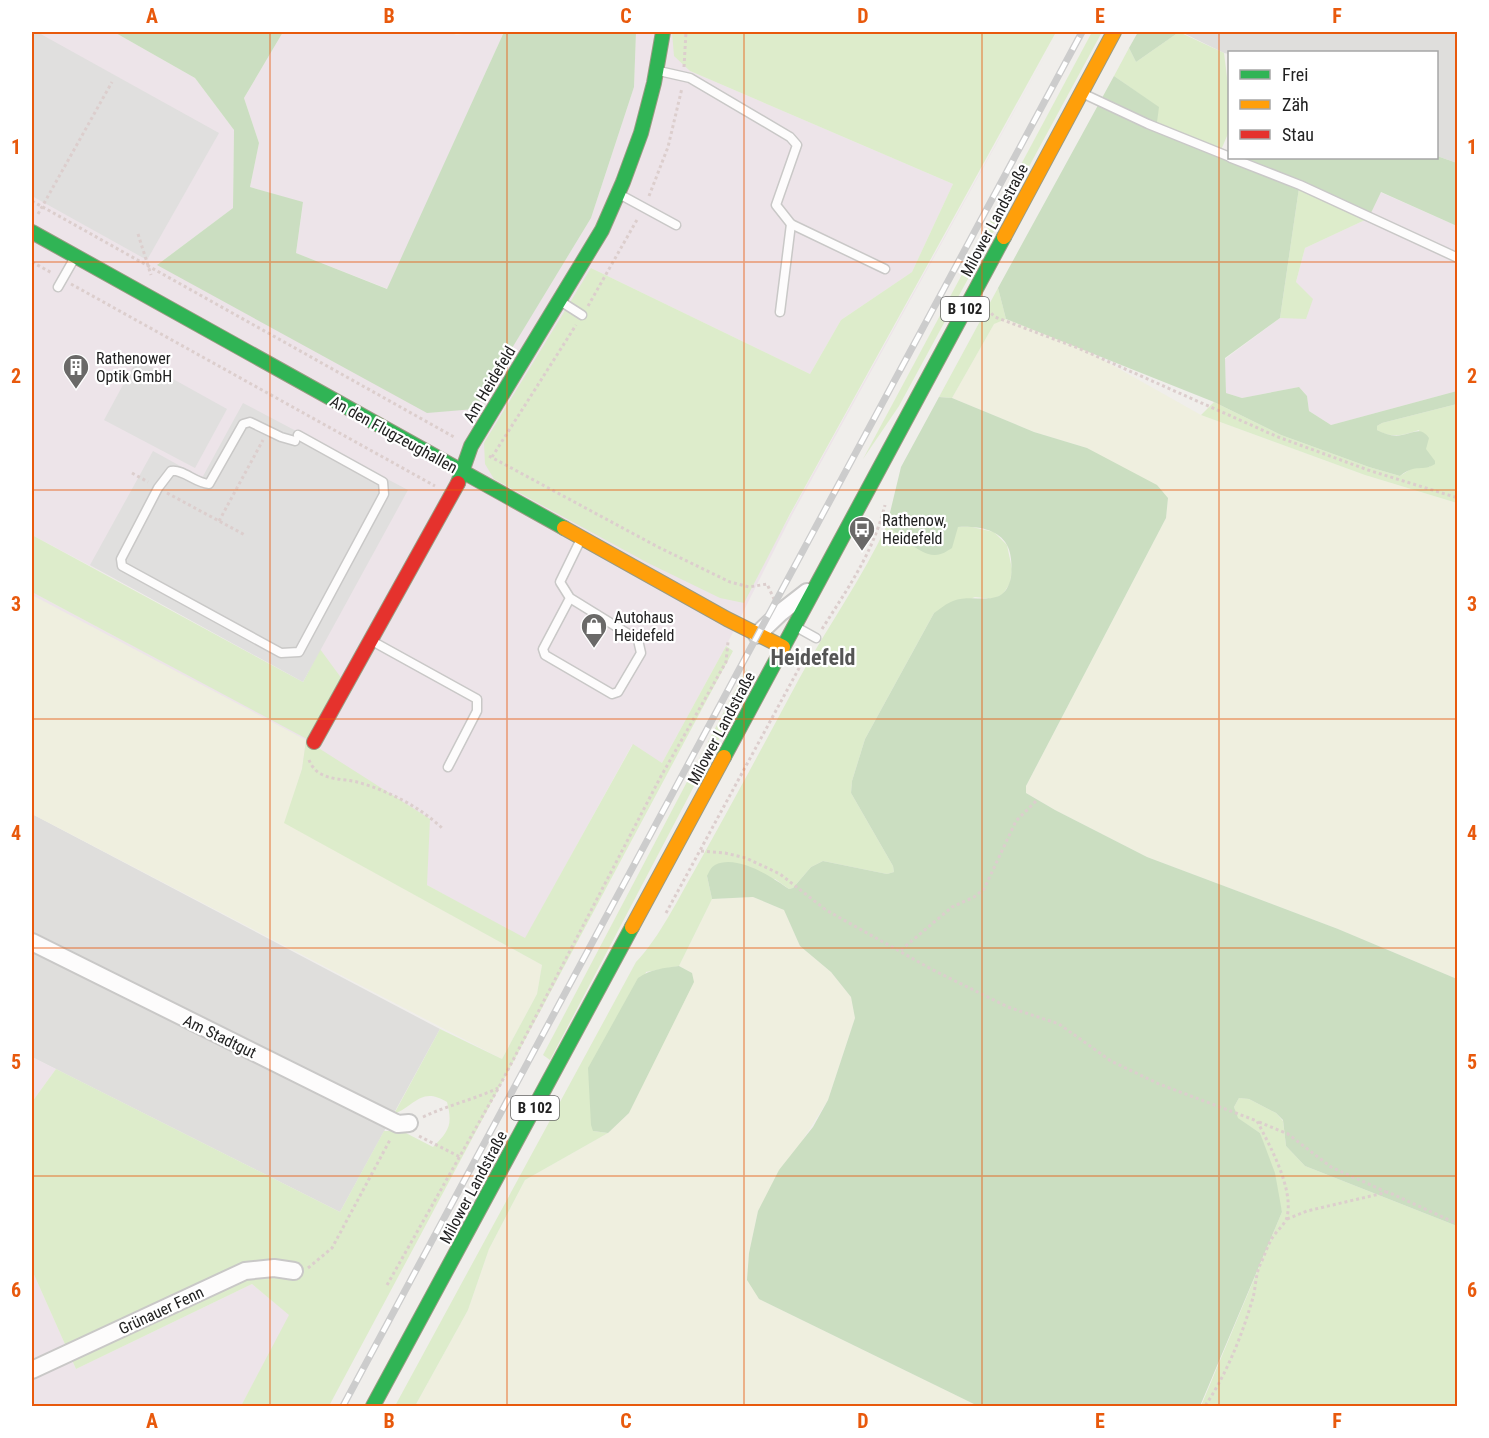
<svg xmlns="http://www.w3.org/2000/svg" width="1489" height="1438" font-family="'Roboto Condensed',sans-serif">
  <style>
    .residential { fill: #dfdedc }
    .industrial { fill: #ede4e9 }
    .farmland { fill: #efefdf }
    .grass { fill: #ddeccb }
    .forest { fill: #cbdec1 }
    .parking { fill: #e0dfde }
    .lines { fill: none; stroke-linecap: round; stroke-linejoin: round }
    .lane-casing { stroke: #c9c8c7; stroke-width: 11 }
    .street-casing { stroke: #c9c8c7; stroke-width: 20 }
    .fast-casing { stroke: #999a82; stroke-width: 16 }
    .slow-casing { stroke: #999a82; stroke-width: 16 }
    .jam-casing { stroke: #999a82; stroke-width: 16 }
    .path { stroke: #dccecd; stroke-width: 3; stroke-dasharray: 3 3; stroke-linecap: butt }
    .lane { stroke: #fdfcfc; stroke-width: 8 }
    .street { stroke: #fdfcfc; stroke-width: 16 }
    .fast { stroke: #30b455; stroke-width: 14 }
    .slow { stroke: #ff9f0a; stroke-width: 14 }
    .jam { stroke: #e5322d; stroke-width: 14 }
    .rail-casing { stroke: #ccc; stroke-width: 7 }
    .rail { stroke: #fff; stroke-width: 4.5; stroke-dasharray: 14; stroke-linecap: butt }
    .grid { fill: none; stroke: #e8590c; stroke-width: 1.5; stroke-opacity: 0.55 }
    .labels { text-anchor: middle; stroke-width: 4.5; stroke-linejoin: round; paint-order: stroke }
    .shield { fill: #fff; stroke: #646464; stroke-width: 1.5 }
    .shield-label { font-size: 15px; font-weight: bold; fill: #222 }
    .street-label { font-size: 16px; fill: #222; stroke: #fff }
    .poi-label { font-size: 16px; fill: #222; stroke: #fff; text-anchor: start }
    .district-label { font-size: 22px; font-weight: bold; fill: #555; stroke: #fff }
    .neatline { fill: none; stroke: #e8590c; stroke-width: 2 }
    .grid-label { font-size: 20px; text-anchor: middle; font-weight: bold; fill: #e8590c }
  </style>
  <rect width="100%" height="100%" fill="#f0eeeb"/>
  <g class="residential">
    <polygon points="1181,32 1457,32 1457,163 1437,156 1436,52 1229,54 1224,53"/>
    <polygon points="32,814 440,1029 340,1212 32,1057"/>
  </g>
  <g class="industrial">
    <polygon points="32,32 114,32 195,78 234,130 233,208 158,264 475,408 591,218 634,87 636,32 672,32 690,71 953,184 912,272 841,320 810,374 591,268 775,542 1058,32 792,515 726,646 662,763 632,745 525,939 427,885 32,595 32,592 307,738 342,679 160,603 32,535"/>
    <polygon points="283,32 450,32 456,35 478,32 504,32 388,289 296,253 303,203 250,187 259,143 244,98"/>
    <polygon points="1380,192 1457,226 1457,391 1331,425 1309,411 1307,396 1299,387 1242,398 1226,393 1225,359 1280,318 1306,318 1296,282 1305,248 1365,220 1370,215"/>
    <polygon points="32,1057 56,1069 32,1102"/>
    <polygon points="32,1270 76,1369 252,1284 290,1315 241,1406 32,1406"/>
  </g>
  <g class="farmland">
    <polygon points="1006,319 1082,348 1201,415 1365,475 1457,503 1457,979 1338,929 1147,857 1055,810 1026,793 1026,786 1166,518 1168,498 1087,448 1034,432 952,398 994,323"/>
    <polygon points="32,595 306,740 302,769 285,823 542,965 537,994 502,1059 32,814"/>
    <polygon points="753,897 784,910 800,946 831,972 851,997 855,1018 828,1100 758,1211 749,1253 748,1280 759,1299 978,1406 415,1406 468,1310 489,1249 525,1180 608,1133 629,1113 692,973 679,966 712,899"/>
  </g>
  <g class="grass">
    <polygon points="672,32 1056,32 790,514 744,603 720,598 648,563 494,479 485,464 484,443 591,268 810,374 841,320 912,272 953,184 690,71 674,56"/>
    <polygon points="1092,32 1102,32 899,406 863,459"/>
    <polygon points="1179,32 1224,53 1229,93 1230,129 1221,150 1156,126 1158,107 1114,76 1129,48 1136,62"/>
    <polygon points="1299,188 1365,220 1305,248 1296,282 1313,299 1306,319 1280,318"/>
    <polygon points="998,288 1006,319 994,324 952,398 939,397"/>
    <path d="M1214,402L1281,435L1369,467L1400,476L1414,467H1430L1419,430C1404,435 1392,439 1377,430V426L1382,423L1457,404L1458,464L1455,471L1457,472V503L1365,475L1201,415Z"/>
    <path d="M887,525L915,547L958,527H972L994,532L1007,545L1012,569L1010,583L1003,594L993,599L975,597L934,613L865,739L852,781L851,793L893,866L894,872L887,874L823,861L811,867L793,888L789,889L775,879L707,876L712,899L679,966L646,972L593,1131L608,1133L525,1180L489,1249L468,1310L415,1406H395L636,962C660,937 679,897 697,866C732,804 765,742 799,679C827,627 862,579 887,525Z"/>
    <polygon points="32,535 303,682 320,649 342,679 307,739 32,592"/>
    <path d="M726,646L733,651L329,1406H241L289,1315L252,1284L76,1369L32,1270V1102L56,1069L340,1212L384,1131H402L433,1147C449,1131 453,1125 447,1102C421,1086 415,1106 394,1114L440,1029L502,1059L537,994L542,965L284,823L302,769L306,740L430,819L427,885L525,938L633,744L662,763Z"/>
    <polygon points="747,668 742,695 550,1060 543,1055"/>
    <polygon points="1239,1098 1249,1099 1276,1113 1283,1121 1286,1146 1305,1166 1457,1226 1457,1406 1201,1406 1282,1212 1260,1133 1237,1118 1234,1107"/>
  </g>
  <g class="forest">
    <polygon points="114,32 283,32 244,98 259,143 250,187 303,202 296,253 387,289 504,32 636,32 634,87 591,218 475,409 427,413 157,265 233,208 234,130 195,78"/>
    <polygon points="1138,32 1179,32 1136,62 1129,48"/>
    <path d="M1114,76L1159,107L1156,130L1299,188L1280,318L1225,358L1226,393L1242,398L1299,387L1307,396L1309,411L1331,425L1457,391V404L1382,423L1377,426V430C1385,434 1393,437 1402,435C1413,433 1421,426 1429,438L1426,449L1435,461V464C1423,472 1416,463 1400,476L1369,467L1281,435L1214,402L1006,319L998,288Z"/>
    <polygon points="1437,156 1457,163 1457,226 1381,192 1370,215 1239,158 1436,158"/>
    <path d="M939,397L952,398L1034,432L1087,448L1157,485L1168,498L1166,518L1026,786V793L1055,810L1147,857L1338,929L1457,979V1226L1305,1166L1286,1146L1283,1120L1276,1113L1249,1099L1239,1098L1234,1107L1238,1118L1260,1133L1275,1173L1282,1212L1200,1406H978L759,1299L747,1280L749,1253L758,1211L779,1170L813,1127L828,1100L855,1018L851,997L831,972L800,946L784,910L753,897L712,899L707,876C709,872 711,867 715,865C737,854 772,877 789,889L793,888L811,867L823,861L887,874L894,872L893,866L851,793L852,781L865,739L934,613C940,609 947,603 953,601C976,592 1004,611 1011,577C1012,568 1012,554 1007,545C998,528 975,526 958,527L952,548C947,551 942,555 935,555C921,556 898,534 887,525L901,467Z"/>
    <path d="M679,966L692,973L694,982L629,1113L608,1133L593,1131L591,1125L588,1068L638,978C651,969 664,968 679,966Z"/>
  </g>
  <g class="parking">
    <polygon points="32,32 37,32 219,133 147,260 32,196"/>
    <polygon points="137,359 227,409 195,468 104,420"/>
    <polygon points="243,403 408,490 303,682 90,565 153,451 202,478"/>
  </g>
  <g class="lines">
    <g class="lane-casing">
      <g id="lane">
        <polyline points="659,71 690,78 790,137 797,145 776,205 791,224 885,269"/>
        <polyline points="1084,94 1148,124 1230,157"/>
        <polyline points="1231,158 1300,185 1458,258"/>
        <polyline points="619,194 676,225"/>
        <polyline points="58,287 74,259"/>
        <polyline points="560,301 582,315"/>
        <polyline points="780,312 791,224"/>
        <path d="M295,441L281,437L250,422L243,424L209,484C195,483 183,469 171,471L158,488L121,559L122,566L281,653L299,652L384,494L383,482L298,435"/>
        <polyline points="570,598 543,649 545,655 612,694 618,692 641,653 638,640 570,598 560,582 580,541"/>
        <polyline points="798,628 816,638"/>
        <polyline points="372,641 477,699 477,711 448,767"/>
      </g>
    </g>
    <g class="street-casing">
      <g id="street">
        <polyline points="757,635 780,613 807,592"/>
        <polyline points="32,942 398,1124 409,1123"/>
        <polyline points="32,1370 245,1271 274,1268 294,1271"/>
      </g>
    </g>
    <g class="fast-casing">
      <g id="fast">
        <polyline points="32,232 564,528"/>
        <polyline points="458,483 471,446 602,230 623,182 641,133 654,83 663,32"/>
        <polyline points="724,757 1004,237"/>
        <polyline points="373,1406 632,927"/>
      </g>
    </g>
    <g class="slow-casing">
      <g id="slow">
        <polyline points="1004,237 1114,32"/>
        <polyline points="564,528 727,619 783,647"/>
        <polyline points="632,927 724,757"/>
      </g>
    </g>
    <g class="jam-casing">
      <polyline id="jam" points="314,742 458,483"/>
    </g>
    <g class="path">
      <polyline points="684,67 686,32"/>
      <polyline points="649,196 668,147 682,88"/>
      <polyline points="32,201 454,437"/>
      <polyline points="38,214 112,82"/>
      <polyline points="138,234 151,275"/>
      <polyline points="32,262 52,273"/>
      <polyline points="71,284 435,486"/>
      <polyline points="588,306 638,218"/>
      <polyline points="987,309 995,317 1078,348 1278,437 1368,470 1458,498"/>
      <polyline points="489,456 658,547 730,582 749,587 767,584 774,599"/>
      <polyline points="492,457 576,325"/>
      <polyline points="132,473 148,482"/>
      <polyline points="167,493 245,535"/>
      <polyline points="219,521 263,440"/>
      <path d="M822,629C848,588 873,553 885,505"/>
      <path d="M309,760C311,765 315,771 321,774C332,780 345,779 357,782C387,790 420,807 442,828"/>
      <path d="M701,851L725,853L746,858L780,874L826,910L933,970L1008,1007L1059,1024L1111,1061L1159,1084L1257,1121C1270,1146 1294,1189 1287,1217C1285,1225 1275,1232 1271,1240C1267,1247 1264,1257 1260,1265C1255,1276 1256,1289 1252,1301C1241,1338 1226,1375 1205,1406"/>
      <polyline points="666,913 810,648"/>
      <polyline points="901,950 952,907 974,897 984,889 1016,821 1038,799"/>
      <path d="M423,1117C448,1105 473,1100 498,1088"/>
      <polyline points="1259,1122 1288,1134 1331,1167 1386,1192"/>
      <polyline points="419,1136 460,1157"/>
      <polyline points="1287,1219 1307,1211 1388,1192 1458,1224"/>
      <polyline points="308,1268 332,1248 391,1138"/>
      <polyline points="387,1285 499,1087 660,778 726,662 728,642"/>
    </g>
    <use href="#lane" class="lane"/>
    <use href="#street" class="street"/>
    <use href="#fast" class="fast"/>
    <use href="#slow" class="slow"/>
    <use href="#jam" class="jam"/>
    <g class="rail-casing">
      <polyline id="rail" points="343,1406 1082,32"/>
    </g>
    <use href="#rail" class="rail"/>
  </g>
  <path class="grid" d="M270,32V1406M507,32V1406M744,32V1406M982,32V1406M1219,32V1406M32,262H1458M32,490H1458M32,719H1458M32,948H1458M32,1176H1458"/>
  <defs>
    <g id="building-pin" transform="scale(1.35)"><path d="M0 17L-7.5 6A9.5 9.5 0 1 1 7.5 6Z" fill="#6a6968" stroke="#fff"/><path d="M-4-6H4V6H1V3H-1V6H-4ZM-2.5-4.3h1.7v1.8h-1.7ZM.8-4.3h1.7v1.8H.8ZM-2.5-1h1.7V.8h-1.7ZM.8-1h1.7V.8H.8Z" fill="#fff"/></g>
    <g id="bus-pin" transform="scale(1.35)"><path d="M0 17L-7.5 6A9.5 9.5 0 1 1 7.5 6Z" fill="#6a6968" stroke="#fff"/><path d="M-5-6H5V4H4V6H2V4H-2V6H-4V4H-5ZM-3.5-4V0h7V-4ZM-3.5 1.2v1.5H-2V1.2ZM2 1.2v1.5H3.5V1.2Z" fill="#fff"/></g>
    <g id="shop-pin" transform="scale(1.35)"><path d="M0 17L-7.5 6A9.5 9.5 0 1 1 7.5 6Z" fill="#6a6968" stroke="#fff"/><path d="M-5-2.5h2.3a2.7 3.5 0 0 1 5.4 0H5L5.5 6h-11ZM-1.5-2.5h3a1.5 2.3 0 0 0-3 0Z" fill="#fff"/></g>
  </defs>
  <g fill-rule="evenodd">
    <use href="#building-pin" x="76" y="367"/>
    <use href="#bus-pin" x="862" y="529"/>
    <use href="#shop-pin" x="594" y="626"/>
  </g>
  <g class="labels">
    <g class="shield">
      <rect x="941" y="297" width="48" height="24" rx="4.5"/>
      <rect x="511" y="1096" width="48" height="24" rx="4.5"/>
    </g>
    <g class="shield-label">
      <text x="965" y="314">B 102</text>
      <text x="535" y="1113">B 102</text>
    </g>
    <g class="street-label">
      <text transform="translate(994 220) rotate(-62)" y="6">Milower Landstraße</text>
      <text transform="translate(489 384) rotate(-59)" y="6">Am Heidefeld</text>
      <text transform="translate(394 434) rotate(29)" y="6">An den Flugzeughallen</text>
      <text transform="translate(721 728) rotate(-62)" y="6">Milower Landstraße</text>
      <text transform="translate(220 1036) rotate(26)" y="6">Am Stadtgut</text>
      <text transform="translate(473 1187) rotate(-62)" y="6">Milower Landstraße</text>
      <text transform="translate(161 1310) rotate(-25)" y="6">Grünauer Fenn</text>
    </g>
    <g class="poi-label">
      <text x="96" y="364">Rathenower<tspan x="96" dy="18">Optik GmbH</tspan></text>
      <text x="882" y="526">Rathenow,<tspan x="882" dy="18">Heidefeld</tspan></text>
      <text x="614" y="623">Autohaus<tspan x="614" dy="18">Heidefeld</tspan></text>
    </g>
    <g class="district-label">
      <text x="813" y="665">Heidefeld</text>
    </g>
  </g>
  <rect width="1489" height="1438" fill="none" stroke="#ffffff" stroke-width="66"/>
  <rect x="1228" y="51" width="210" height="108" fill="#ffffff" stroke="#a7a7a7" stroke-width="1.5"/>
  <rect x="1240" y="70" width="30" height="9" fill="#30b455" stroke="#a7a7a7" stroke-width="1.5"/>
  <text x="1282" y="81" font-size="18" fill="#222222">Frei</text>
  <rect x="1240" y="100" width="30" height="9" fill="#ff9f0a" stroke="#a7a7a7" stroke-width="1.5"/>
  <text x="1282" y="111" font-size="18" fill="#222222">Zäh</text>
  <rect x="1240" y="130" width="30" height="9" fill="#e5322d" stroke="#a7a7a7" stroke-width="1.5"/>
  <text x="1282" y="141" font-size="18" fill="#222222">Stau</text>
  <rect x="33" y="33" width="1423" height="1372" class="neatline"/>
  <g class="grid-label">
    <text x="152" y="23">A</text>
    <text x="389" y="23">B</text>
    <text x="626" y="23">C</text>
    <text x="863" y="23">D</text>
    <text x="1100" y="23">E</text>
    <text x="1337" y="23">F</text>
    <text x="16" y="154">1</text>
    <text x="1472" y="154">1</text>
    <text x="16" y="383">2</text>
    <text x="1472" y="383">2</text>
    <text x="16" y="611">3</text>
    <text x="1472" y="611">3</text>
    <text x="16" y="840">4</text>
    <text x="1472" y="840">4</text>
    <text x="16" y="1069">5</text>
    <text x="1472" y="1069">5</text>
    <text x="16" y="1297">6</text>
    <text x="1472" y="1297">6</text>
    <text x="152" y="1428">A</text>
    <text x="389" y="1428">B</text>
    <text x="626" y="1428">C</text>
    <text x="863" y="1428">D</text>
    <text x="1100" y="1428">E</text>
    <text x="1337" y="1428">F</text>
  </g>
</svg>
